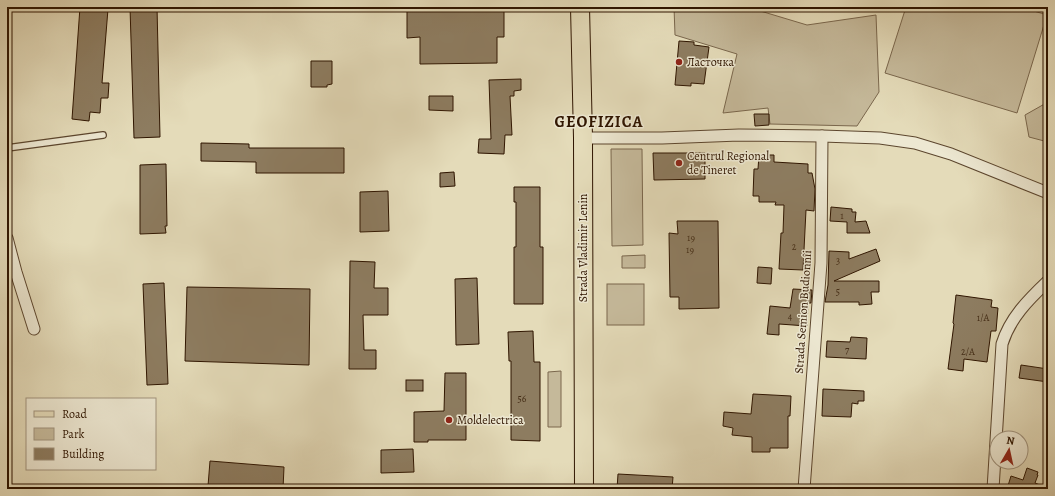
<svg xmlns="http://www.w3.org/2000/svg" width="1055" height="496" font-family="Alegreya,serif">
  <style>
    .green { fill: #c5b99a; stroke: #7a674d }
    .building { fill: #8d7c60; stroke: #2f1500 }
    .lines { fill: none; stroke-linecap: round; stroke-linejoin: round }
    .service-casing { stroke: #5c462e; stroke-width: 8 }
    .minor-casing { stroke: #5c462e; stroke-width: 13 }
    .primary-casing { stroke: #2f1500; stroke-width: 20 }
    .service { stroke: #ede8d2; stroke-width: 5.5 }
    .minor { stroke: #ede8d2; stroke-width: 11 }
    .primary { stroke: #e4dbb9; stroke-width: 18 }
    .poi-dot { fill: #8f2418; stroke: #ede8d2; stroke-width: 1.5 }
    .labels { text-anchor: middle; stroke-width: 3; stroke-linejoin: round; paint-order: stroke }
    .number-label { font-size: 10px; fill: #462f18 }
    .poi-label { font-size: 12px; fill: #2f1500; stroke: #ede8d2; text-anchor: start }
    .street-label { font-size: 12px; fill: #2f1500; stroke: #ede8d2 }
    .district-label { font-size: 16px; font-weight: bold; letter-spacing: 1px; fill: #2f1500; stroke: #ede8d2 }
  </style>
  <rect width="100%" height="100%" fill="#e4dbb9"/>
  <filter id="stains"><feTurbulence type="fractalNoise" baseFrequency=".005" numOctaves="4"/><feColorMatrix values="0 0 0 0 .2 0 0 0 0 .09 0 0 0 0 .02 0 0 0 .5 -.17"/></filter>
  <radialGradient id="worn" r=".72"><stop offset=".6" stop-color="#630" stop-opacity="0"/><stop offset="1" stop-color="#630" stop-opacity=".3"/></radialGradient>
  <g class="green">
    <polygon points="674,7 747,7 807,25 876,15 879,92 857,126 770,124 768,108 723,113 737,54 675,35"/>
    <polygon points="906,7 1021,7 1047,15 1017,113 885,73"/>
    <polygon points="1048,102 1048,142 1029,137 1025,115"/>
    <polygon points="611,149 642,149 643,245 612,246"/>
    <polygon points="645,255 645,268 622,268 622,256"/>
    <rect x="607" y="284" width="37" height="41"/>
    <polygon points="561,371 561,427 548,427 548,372"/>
  </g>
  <g class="building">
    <polygon points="80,7 101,7 108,9 102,83 109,83 108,98 101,98 100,113 90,112 89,121 72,119"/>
    <polygon points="130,7 157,7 160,137 134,138"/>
    <polygon points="407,7 504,7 504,37 497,37 497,63 420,64 420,37 407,38"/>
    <polygon points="679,41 694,42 694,45 709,47 704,84 691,83 691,86 675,85"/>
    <polygon points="311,61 332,61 332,84 327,85 327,87 311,87"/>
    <polygon points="521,79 521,90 514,91 514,96 510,96 512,135 505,135 504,154 478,153 479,139 491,139 489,80"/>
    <polygon points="429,96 453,96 453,111 429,110"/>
    <polygon points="754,114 769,114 769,125 755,126"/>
    <polygon points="201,143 249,144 249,148 344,148 344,173 256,173 256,162 201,161"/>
    <polygon points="653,153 705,153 705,179 654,180"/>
    <polygon points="759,155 774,155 774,162 808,164 808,173 812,173 815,189 814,211 806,210 803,270 779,269 781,233 783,233 784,205 775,205 776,202 759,202 759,196 753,196 754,169 758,169"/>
    <polygon points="166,164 167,226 165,226 166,233 140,234 140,165"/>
    <polygon points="454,172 455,186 440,187 440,173"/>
    <polygon points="514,187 540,187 540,247 543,247 543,304 514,304 514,247 516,247 516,202 514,202"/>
    <polygon points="388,191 389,231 360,232 360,192"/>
    <polygon points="831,207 852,209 852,212 856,212 855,222 866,221 870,233 847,233 847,222 830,221"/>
    <polygon points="677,221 718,221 719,308 679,309 679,297 670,297 669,233 678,234"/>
    <polygon points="876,249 880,261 834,281 879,281 879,292 871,292 872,304 859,305 859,302 825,302 828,285 829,251 849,252 849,259"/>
    <polygon points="350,261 375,262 374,288 388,288 388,315 363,315 364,350 376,350 376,369 349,369"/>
    <polygon points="758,267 772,268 771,284 757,283"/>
    <polygon points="477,278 479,344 456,345 455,279"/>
    <polygon points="164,283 168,384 147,385 143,284"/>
    <polygon points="187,287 310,289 309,365 185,361"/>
    <polygon points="793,289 812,290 811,303 808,303 807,326 779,324 779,335 767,334 770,306 790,308"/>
    <polygon points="956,295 992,300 991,307 998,308 996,331 991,331 987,362 964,359 963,371 948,369 954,324 953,323"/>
    <polygon points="533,331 534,362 540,362 540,441 511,440 511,361 509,361 508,332"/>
    <polygon points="851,337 867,338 866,359 826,357 827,341 850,342"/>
    <polygon points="1021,365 1048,369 1048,382 1019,378"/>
    <polygon points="445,373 466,373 466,440 428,440 428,442 414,442 414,412 444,411"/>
    <rect x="406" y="380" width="17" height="11"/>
    <polygon points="823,389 864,391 864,401 858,401 858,404 852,403 851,417 822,416"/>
    <polygon points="753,394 791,396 790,416 788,416 788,448 770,448 770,452 752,452 752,437 732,435 733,428 723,426 724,412 751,414"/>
    <polygon points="413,449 414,472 381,473 381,450"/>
    <polygon points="210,461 284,467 283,489 214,489 214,486 208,486"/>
    <polygon points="1027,468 1038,472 1037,475 1038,475 1035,483 1045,487 1045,489 1007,489 1011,476 1023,480"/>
    <polygon points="618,474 673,477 672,489 617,489"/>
  </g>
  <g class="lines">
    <g class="service-casing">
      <polyline id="service" points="7,148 103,135"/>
    </g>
    <g class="minor-casing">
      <g id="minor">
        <polyline points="583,138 662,138 739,135 822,136 880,138 915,143 951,154 1048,193"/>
        <polyline points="7,238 16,272 34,329"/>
        <polyline points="804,489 821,263 822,136"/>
        <path d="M993,489L1002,344C1010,318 1028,300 1048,281"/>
      </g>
    </g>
    <g class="primary-casing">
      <polyline id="primary" points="580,7 583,138 584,489"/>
    </g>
    <use href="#service" class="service"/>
    <use href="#minor" class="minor"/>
    <use href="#primary" class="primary"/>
  </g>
  <g class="poi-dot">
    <circle cx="679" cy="62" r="4"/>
    <circle cx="679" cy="163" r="4"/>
    <circle cx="449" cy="420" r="4"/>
  </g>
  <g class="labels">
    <g class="number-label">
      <text x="842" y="219">1</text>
      <text x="691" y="241">19</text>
      <text x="794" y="250">2</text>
      <text x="690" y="253">19</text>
      <text x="838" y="264">3</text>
      <text x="838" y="295">5</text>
      <text x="790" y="320">4</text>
      <text x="983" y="321">1/A</text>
      <text x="847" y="353">7</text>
      <text x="968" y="355">2/A</text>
      <text x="522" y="402">56</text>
    </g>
    <g class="poi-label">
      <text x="687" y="66">Ласточка</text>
      <text x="687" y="160">Centrul Regional<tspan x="687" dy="14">de Tineret</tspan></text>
      <text x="457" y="424">Moldelectrica</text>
    </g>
    <g class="street-label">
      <text transform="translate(583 248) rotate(-90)" y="4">Strada Vladimir Lenin</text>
      <text transform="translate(803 312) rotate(-86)" y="4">Strada Semion Budionnîi</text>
    </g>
    <g class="district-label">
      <text x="599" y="127">GEOFIZICA</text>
    </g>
  </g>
  <rect width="1055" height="496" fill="none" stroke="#e4dbb9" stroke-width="24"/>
  <rect x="8" y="8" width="1039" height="480" fill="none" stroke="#2f1500" stroke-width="2"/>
  <rect x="12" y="12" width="1031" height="472" fill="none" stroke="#2f1500"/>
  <rect x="26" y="398" width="130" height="72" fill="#ede8d2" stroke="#a1947e"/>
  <rect x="34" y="411" width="20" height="6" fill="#e4dbb9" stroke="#a1947e"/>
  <text x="62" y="418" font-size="12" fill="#2f1500">Road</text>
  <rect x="34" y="428" width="20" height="12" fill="#c5b99a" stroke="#a1947e"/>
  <text x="62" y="438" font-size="12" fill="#2f1500">Park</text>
  <rect x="34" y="448" width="20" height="12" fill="#8d7c60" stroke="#a1947e"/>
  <text x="62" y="458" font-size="12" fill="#2f1500">Building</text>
  <g transform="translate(1009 450) rotate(9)"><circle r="19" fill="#ede8d2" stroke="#a1947e"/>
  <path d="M0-3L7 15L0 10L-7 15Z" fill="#8f2418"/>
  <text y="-6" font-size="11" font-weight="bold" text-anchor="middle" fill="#2f1500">N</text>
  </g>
  <rect width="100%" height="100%" filter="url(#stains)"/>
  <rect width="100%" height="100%" fill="url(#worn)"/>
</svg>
